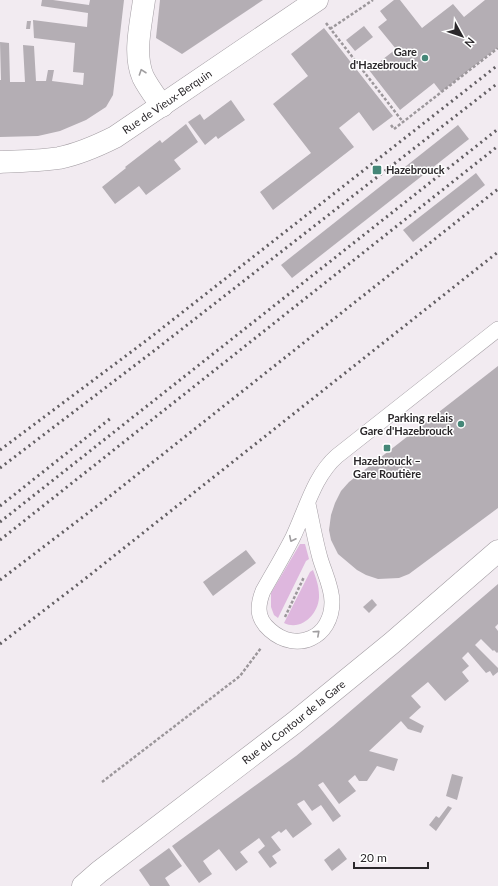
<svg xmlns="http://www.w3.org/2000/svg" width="498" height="886" font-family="Lato,sans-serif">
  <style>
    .green { fill: #deb7de }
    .building { fill: #b4aeb4 }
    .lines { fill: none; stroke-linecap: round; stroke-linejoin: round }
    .service-casing { stroke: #a39da3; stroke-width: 16 }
    .minor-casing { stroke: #a39da3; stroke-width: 23 }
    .tertiary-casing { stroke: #a39da3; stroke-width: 23 }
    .path { stroke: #9c979b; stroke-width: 2.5; stroke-dasharray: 3 2; stroke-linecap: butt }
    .service { stroke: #fff; stroke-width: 15 }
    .minor { stroke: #fff; stroke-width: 22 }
    .tertiary { stroke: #fff; stroke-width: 22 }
    .rail { stroke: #625e62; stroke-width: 3; stroke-dasharray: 2 4; stroke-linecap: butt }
    .oneway { stroke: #a09ea0 }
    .poi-dot { fill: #458778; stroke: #fff; stroke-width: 1.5 }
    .labels { text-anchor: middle; stroke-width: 3; stroke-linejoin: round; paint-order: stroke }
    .poi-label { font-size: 11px; font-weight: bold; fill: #2b282b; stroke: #fff; text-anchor: end }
    .street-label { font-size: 11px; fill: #2b282b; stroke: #fff }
  </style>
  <rect width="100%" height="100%" fill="#f2ebf1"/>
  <g class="green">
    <polygon points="300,544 305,544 309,559 306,561 278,618 274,615 271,607 271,593"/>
    <path d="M313,570C316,578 319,586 319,595C320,612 302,632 284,623L310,572Z"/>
  </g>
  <g class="building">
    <polygon points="42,0 53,0 89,5 90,0 124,0 113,95 106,107 86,120 60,131 38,136 0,137 0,80 1,80 0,42 9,43 10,82 25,82 23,45 34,46 36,81 46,81 48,70 54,70 52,81 83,85 84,73 73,72 75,43 34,38 33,20 87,27 88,13 41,6"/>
    <polygon points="160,0 263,0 182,54 156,38"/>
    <polygon points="394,0 400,0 422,28 453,4 464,17 485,0 498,0 498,47 441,92 434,83 400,110 369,70 396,49 378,27 387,20 380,11"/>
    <polygon points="27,21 31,21 30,29 26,29"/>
    <polygon points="364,26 373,37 355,51 346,40"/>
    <polygon points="324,28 393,116 373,131 359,112 339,128 354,147 273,210 260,192 311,153 273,104 308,76 291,54"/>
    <polygon points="231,100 245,120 218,139 216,136 205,145 188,122 200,114 204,120"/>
    <polygon points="186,124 198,142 174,160 181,169 146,195 139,186 115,204 102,187 126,168 125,167 160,140 162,143"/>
    <polygon points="458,125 469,139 292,278 281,265"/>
    <polygon points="476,173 485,185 413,242 403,230"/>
    <polygon points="498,366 498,508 409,574 399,578 378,579 366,575 357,570 338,554 331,540 329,530 331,515 335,503 341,491 349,482"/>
    <polygon points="246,550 256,563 213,596 203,582"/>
    <polygon points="498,584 498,624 495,627 498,631 498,652 497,653 494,650 493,651 481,639 475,645 498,668 498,672 493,676 490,671 486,673 468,652 462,658 469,666 462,672 469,681 445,701 428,682 411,696 421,707 409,718 424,726 421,733 408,729 401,721 369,751 398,759 394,771 377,766 367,781 359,781 355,775 348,781 356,791 339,804 323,782 318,785 341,816 333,822 321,805 312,811 304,800 297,804 312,824 293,838 286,829 281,833 279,831 271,837 281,850 272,856 277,863 270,868 258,852 265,846 259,838 240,852 248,862 236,871 219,849 203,861 212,874 199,883 172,846 296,756 333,726"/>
    <polygon points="372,599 377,605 369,613 363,607"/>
    <polygon points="452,774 463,777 457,800 446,796"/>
    <polygon points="448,806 452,808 436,831 429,825 436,816 439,818"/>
    <polygon points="169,848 182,866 165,878 170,886 150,886 139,870"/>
    <polygon points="339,848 347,859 332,871 324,860"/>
  </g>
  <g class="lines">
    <g class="service-casing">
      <path id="service" d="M308,504C312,522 315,540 320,558C324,572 332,587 332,602C332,637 297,654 270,630C264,625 259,617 259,609C259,603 261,596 263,591C273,573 284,555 293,537C306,510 314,476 337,456L498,329"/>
    </g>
    <g class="minor-casing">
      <g id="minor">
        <path d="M144,0C141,24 133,54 143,77C148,87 155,96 162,106"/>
        <path id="s1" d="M83,886L99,872L294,723L392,643L498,551"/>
      </g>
    </g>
    <g class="tertiary-casing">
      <g id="tertiary">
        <path id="s2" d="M0,162C20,161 40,161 59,158C79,154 97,146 115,137L317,0"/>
      </g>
    </g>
    <g class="path">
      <polyline points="326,23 403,122"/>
      <polyline points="330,29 373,0"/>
      <polyline points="391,125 394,129 498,48"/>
      <polyline points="285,617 304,577"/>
      <polyline points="102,782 240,676 261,648"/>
    </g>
    <use href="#service" class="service"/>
    <use href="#minor" class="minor"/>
    <use href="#tertiary" class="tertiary"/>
    <g class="rail">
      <polyline points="0,450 147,340 498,65"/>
      <polyline points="0,468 155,350 498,83"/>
      <polyline points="0,506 111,418"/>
      <polyline points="0,522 498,129"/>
      <polyline points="0,540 498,146"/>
      <polyline points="0,580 105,500 498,189"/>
      <polyline points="0,644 81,582 498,252"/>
    </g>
  </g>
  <defs><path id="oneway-chevron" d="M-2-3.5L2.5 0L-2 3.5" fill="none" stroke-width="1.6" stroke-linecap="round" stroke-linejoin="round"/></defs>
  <g class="oneway">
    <use href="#oneway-chevron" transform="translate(142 72) rotate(-109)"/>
    <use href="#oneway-chevron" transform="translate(292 539) rotate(116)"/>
    <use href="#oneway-chevron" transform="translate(317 633) rotate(-42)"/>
  </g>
  <g class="poi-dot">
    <circle cx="425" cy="58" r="4"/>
    <rect x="372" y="165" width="10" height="10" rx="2"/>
    <circle cx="461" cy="424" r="4"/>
    <rect x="383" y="444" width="8" height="8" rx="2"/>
  </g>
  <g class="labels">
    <g class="poi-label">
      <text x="417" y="56">Gare<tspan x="417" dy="13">d'Hazebrouck</tspan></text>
      <text x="386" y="174" text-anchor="start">Hazebrouck</text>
      <text x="453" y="422">Parking relais<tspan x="453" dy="13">Gare d'Hazebrouck</tspan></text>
      <text x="387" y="465" text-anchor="middle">Hazebrouck –<tspan x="387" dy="13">Gare Routière</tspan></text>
    </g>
    <g class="street-label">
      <text dy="4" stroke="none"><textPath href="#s2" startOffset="182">Rue de Vieux-Berquin</textPath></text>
      <text dy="4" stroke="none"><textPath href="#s1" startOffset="267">Rue du Contour de la Gare</textPath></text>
    </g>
  </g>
  <g transform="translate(462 36) rotate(130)" stroke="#ffffff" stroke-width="3" paint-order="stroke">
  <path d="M0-3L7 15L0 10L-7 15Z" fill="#2b282b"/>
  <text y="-6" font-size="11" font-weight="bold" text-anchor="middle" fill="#2b282b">N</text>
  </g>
  <path d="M354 862v6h74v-6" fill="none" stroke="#2b282b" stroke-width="2"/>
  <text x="360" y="862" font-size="12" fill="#2b282b" stroke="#ffffff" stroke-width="3" paint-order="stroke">20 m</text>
</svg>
